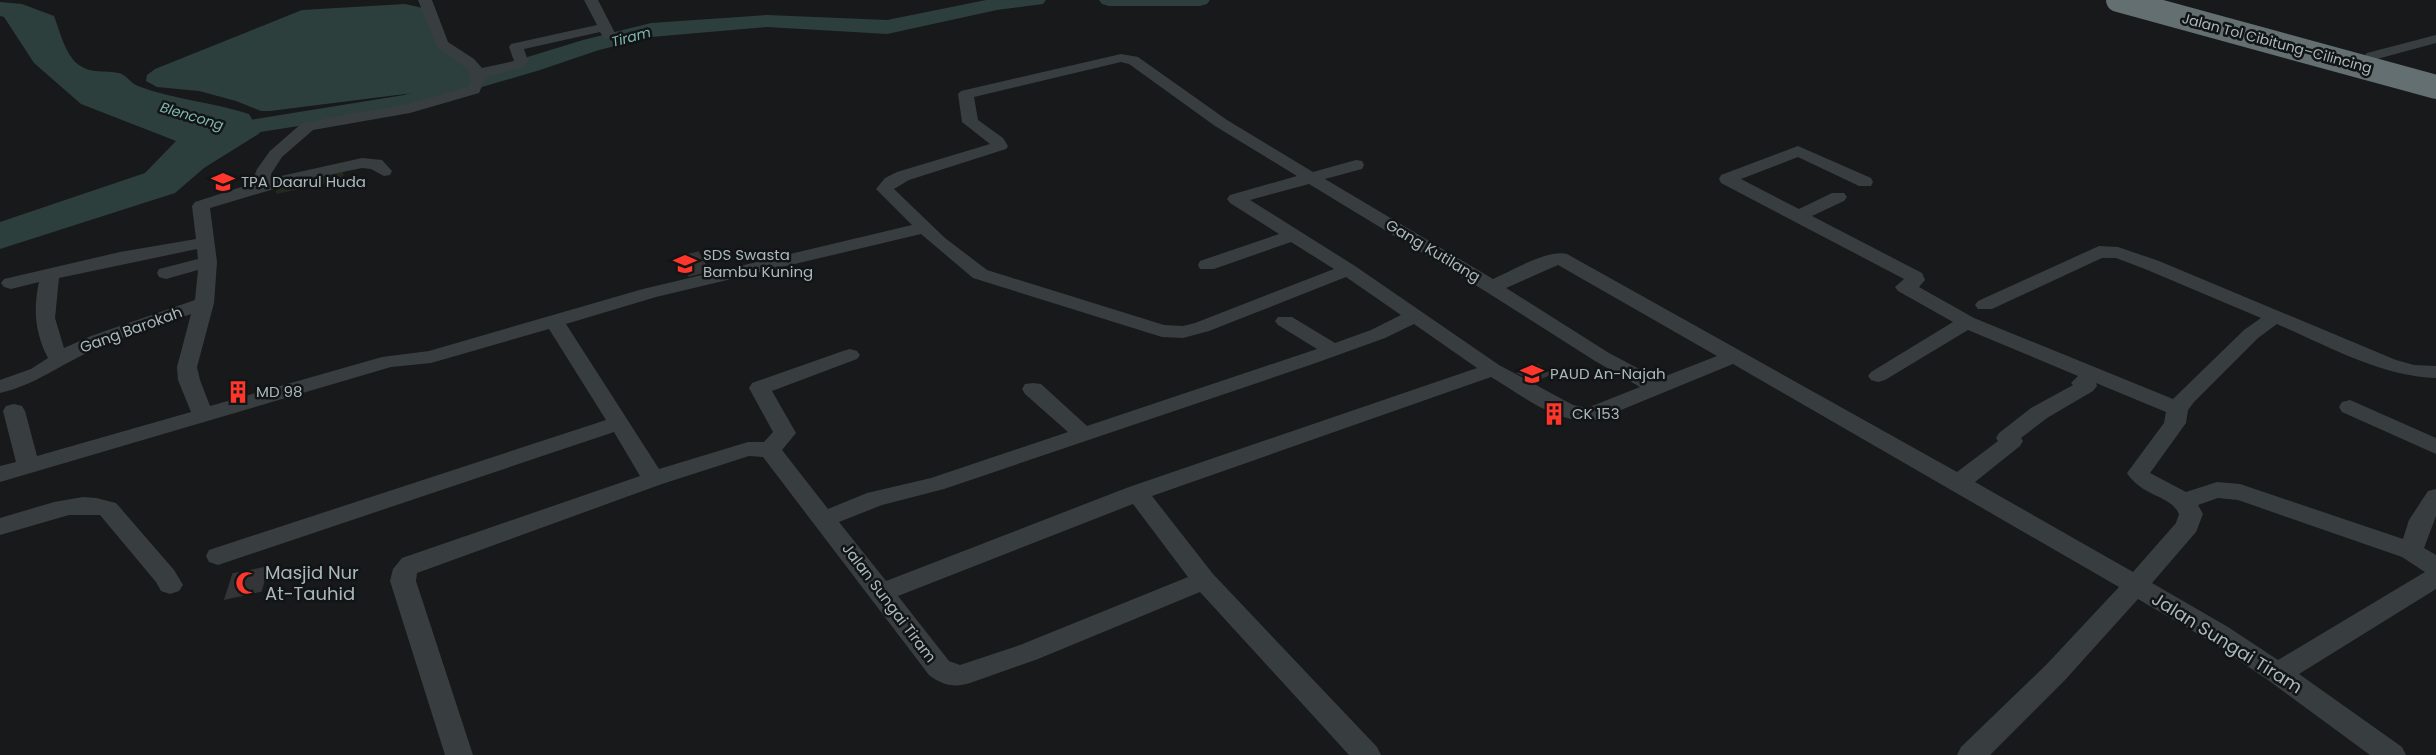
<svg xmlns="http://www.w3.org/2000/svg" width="2436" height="755" font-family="Poppins,sans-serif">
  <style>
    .green { fill: #23291f }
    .water { fill: #2c3f3c }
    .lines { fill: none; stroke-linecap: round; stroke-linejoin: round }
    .river { fill: #2c3f3c; fill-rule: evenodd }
    .building { fill: #333536; stroke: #323436; stroke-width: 1.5 }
    .minor { fill: #383e3f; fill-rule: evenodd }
    .motorway-bridge { stroke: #646f71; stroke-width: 24 }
    .labels { text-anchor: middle; stroke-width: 5; stroke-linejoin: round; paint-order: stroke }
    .far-water-label { font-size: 14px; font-style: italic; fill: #7eb8b0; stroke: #131415 }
    .far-street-label { font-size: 14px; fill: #a9b9bb; stroke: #131415 }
    .poi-label { font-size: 15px; fill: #a9b9bb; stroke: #131415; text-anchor: start }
    .street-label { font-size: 15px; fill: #a9b9bb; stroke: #131415 }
    .near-poi-label { font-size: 18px; fill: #a9b9bb; stroke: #131415; text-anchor: start }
    .near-street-label { font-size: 18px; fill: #a9b9bb; stroke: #131415 }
  </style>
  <rect width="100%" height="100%" fill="#18191a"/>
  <polygon class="green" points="343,170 344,180 276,194 276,184"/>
  <g class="water">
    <path d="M0,2L22,4L54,16C60,31 65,55 79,65C91,74 105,70 119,73C127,75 130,83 138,86C174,100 213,102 249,114L260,133L204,168L175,193L0,249V222L145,173L176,141L81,104L34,63L4,17L0,16Z"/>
    <polygon points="405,4 423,8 434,33 474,71 473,76 421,92 270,111 261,111 236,101 199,91 157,87 146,81 147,75 155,69 302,10"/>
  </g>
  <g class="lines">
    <g class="river">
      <path d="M986,0H1046L1043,4L997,10L887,34L767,27L651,37L599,50L540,70L407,109L241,135C229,144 221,151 206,147L202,142L206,137L225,124L404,95L583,40L651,23L767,15L887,20Z"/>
      <polygon points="1099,0 1210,0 1207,4 1200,6 1109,6 1102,4"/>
    </g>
  </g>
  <g class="building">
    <polygon points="698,252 709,271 689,276 679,257"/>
    <polygon points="1538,365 1551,374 1534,381 1518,373"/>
    <polygon points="268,567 261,591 225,599 233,574"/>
  </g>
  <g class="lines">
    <g class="minor">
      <path d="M418,0H432L448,42L474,59L482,68L514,61L509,47L511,44L597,25L584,0H598L616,35L609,39L604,38L600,32L524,49L528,61L524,67L486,77L479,93L410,113L313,130L282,157L271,174L272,178L362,158L382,160L392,171L390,175L384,176L371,169L362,168L304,180L210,208L217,262L214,303L197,367L200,380L210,406L382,357L429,351L643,289L912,225L876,189L885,178L897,172L990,144L962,122L958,94L961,91L1121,54L1138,57L1227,120L1313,172L1356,160L1362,161L1364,165L1362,169L1325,179L1493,279C1511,271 1548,249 1567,254L1957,472L1998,441L1996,438L1999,433L2031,408L2073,385L2071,383L2078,376L1968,330L1885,380L1878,382L1871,380L1868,376L1871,372L1953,322L1898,291L1895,287L1904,279L1721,183L1719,179L1721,175L1798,146L1871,178L1873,182L1871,186H1859L1798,157L1741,179L1799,209L1832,193H1844L1847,197L1844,201L1812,216L1922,273L1925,280L1919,287L1974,318L2173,399L2244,330L2261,318L2145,269L2116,258H2102L1992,309H1978L1975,305L1978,301L2099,246L2118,247L2159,261L2396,360L2414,365L2436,366V378C2380,376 2328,346 2277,324L2258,338L2194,402L2188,410L2186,423L2150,473L2186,492L2217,482L2240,484L2403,539L2409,520L2428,491L2436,489V516L2424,548L2436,555V589L2299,674L2402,747L2406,755H2370L2268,680L2210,641L2138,599L2065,680L1990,755H1957L1961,747L2046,665L2119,587L1733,364L1599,419C1561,428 1522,395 1491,377L1152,496L1213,574L1377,747L1381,755H1349L1200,592L1038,659L970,683C954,688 942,685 929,675L763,457L749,456L662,484L417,573L416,581L473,755H445L390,581L393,569L402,558L640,476L614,432L227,562L218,565L209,562L206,556L209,550L606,420L549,329L431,363L391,367L0,482V466L16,462L3,411L6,406L14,404L22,406L25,411L37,456L191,412L178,380L177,367L191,314C158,326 123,336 91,351C60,365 35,385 0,393V380L31,369L48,358C35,333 33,310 39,282L11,289L4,287L1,283L4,279L120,252L196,239L192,206L195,202L257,182L255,174L257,169L270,151L302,123L408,104L468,87L471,81L469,70L437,47ZM1121,62L1129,64L1215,126L1297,176L1230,195L1227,199L1230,203L1279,234L1200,261L1198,265L1200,269H1214L1291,242L1334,269L1195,323L1183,326L1164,325L987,270L945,238L894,189L909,180L1006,149L1008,146L1003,138L978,120L974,97ZM1309,184L1485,291L1595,361L1640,387L1587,408L1573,405L1499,365L1355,266L1250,200ZM921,234L973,278L1162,337L1183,338L1209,331L1346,277L1401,315L1371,330L1335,343L1292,317H1278L1275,321L1278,325L1317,349L1087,426L1041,384L1033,383L1025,384L1022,389L1025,394L1068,432L931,478L867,493L828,509L782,450L796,433L772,391L857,359L860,355L857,351L850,349L843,351L752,383L749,388L773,432L764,442H748L659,469L566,324L656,297ZM197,249L198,259L159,269L157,273L159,277L166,279L198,270L195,300L91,336L64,348L55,318L59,278ZM1558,265L1717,356L1658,379L1609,353L1506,288ZM1414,324L1477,368L1129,487L886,581L839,522L882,505L944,489L1313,364L1385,338ZM2096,383L2166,412L2164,423L2127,473C2142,497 2171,495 2179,514L2176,523L2133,572L1975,482L2020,446L2023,441L2021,438L2047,418L2093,391L2097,386ZM2218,498L2238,500L2402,557L2425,572L2278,660L2228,627L2152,583L2196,532L2203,514L2198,505ZM1133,504L1188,577L1020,645L960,665L949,661L898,596Z"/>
      <polygon points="2436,35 2436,43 2377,59 2371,65 2381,72 2379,75 2369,75 2354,66 2367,53"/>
      <polygon points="2350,400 2436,438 2436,454 2342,412 2339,407 2342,402"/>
      <polygon points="83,497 96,498 116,503 174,570 183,585 179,591 170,594 161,591 156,582 100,515 69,515 0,535 0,518 54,502"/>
    </g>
    <polyline class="motorway-bridge" points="2118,0 2436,87"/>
  </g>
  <defs>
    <g id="school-bare" transform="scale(1.8)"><path d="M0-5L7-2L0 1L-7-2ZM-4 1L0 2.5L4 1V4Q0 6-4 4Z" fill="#ff362b" stroke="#131415" stroke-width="2.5" paint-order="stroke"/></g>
    <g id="building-bare" transform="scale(1.8)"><path d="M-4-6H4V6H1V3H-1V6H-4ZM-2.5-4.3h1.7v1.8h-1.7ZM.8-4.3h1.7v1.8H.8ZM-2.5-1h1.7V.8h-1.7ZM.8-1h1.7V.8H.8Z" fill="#ff362b" stroke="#131415" stroke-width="2.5" paint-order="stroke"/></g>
    <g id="mosque-bare" transform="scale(1.8)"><path d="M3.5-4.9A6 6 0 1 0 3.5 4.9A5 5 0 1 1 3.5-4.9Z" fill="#ff362b" stroke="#131415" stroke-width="2.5" paint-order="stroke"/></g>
  </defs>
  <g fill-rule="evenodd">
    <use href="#school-bare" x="223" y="182"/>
    <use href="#school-bare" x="685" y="264"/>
    <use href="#school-bare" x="1532" y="374"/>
    <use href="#building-bare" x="238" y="392"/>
    <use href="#building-bare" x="1554" y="414"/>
    <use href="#mosque-bare" x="247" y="583"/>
  </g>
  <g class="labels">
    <g class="far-water-label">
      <text transform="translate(631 37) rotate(-15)" y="5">Tiram</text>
      <text transform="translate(192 116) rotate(17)" y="5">Blencong</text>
    </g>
    <g class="far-street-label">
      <text transform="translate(2277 43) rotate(15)" y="5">Jalan Tol Cibitung–Cilincing</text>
    </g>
    <g class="poi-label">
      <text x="241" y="187">TPA Daarul Huda</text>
      <text x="703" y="260">SDS Swasta<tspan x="703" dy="17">Bambu Kuning</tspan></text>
      <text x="1550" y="379">PAUD An-Najah</text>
      <text x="256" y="397">MD 98</text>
      <text x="1572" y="419">CK 153</text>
    </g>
    <g class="street-label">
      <text transform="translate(1433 251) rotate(31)" y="5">Gang Kutilang</text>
      <text transform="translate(131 330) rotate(-20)" y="5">Gang Barokah</text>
      <text transform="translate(889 603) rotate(53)" y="5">Jalan Sungai Tiram</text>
    </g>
    <g class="near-poi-label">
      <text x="265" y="579">Masjid Nur<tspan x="265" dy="21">At-Tauhid</tspan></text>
    </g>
    <g class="near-street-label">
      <text transform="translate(2227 643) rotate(32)" y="6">Jalan Sungai Tiram</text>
    </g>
  </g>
</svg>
